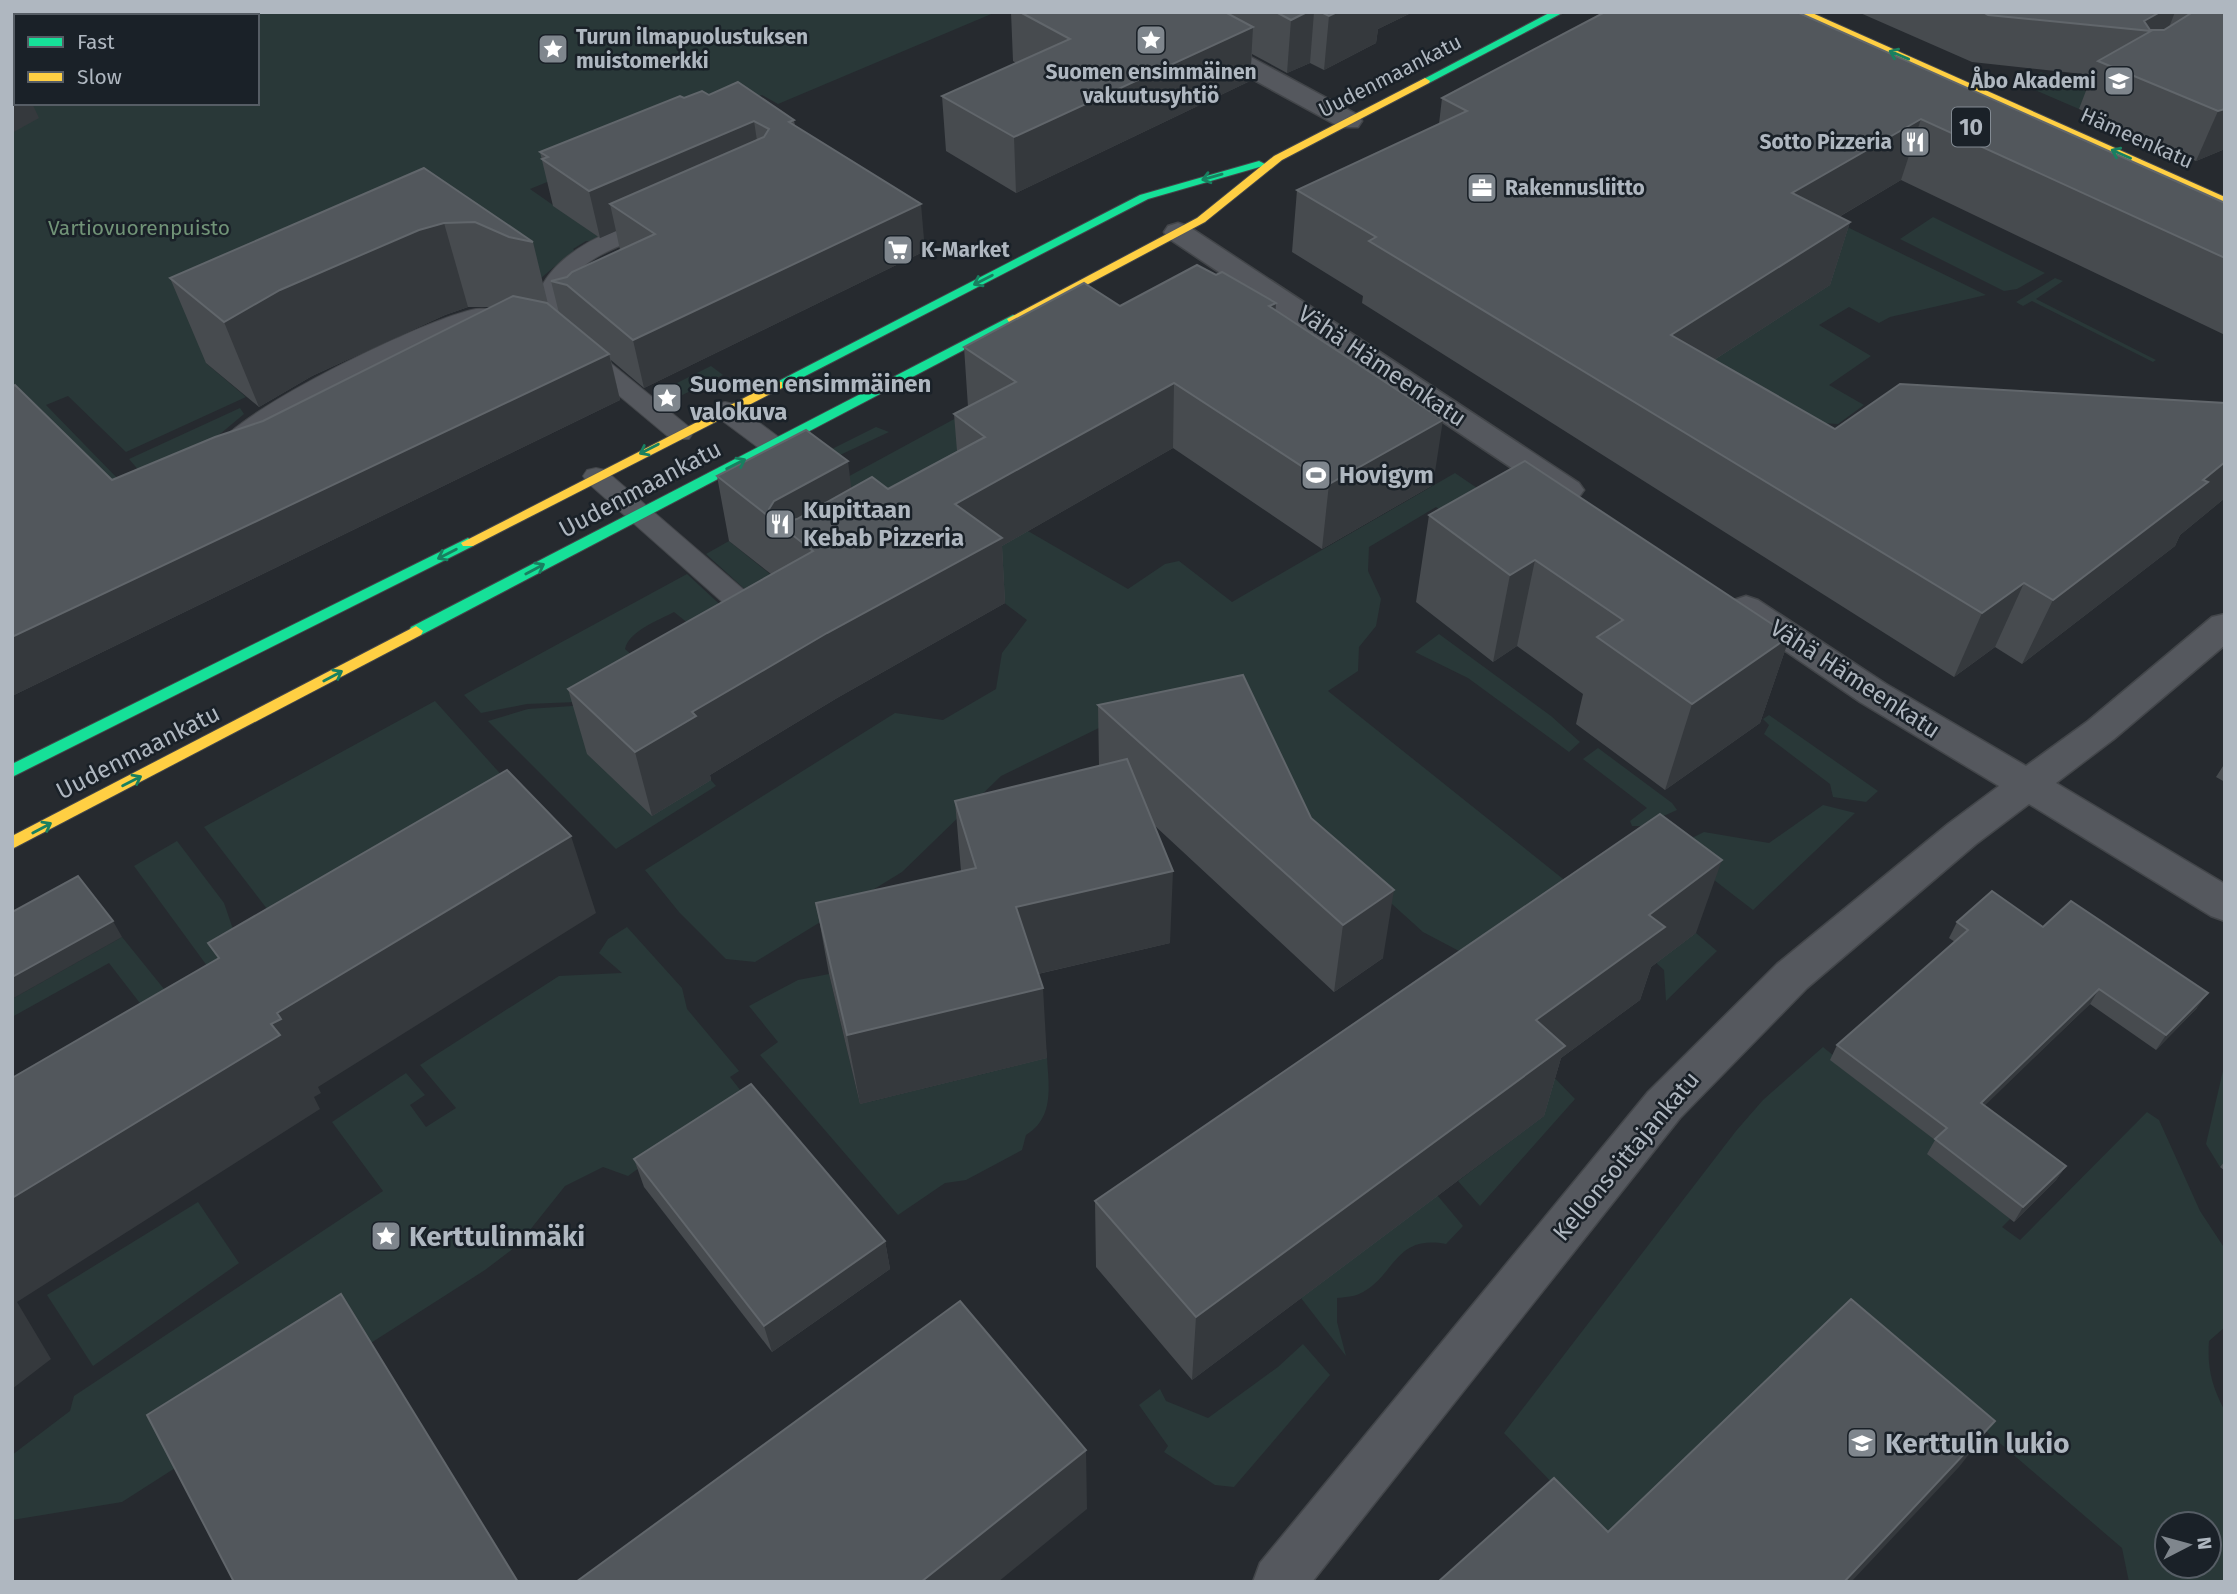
<svg xmlns="http://www.w3.org/2000/svg" width="2237" height="1594" font-family="'Fira Sans',sans-serif">
  <style>
    .green { fill: #293838; fill-rule: evenodd }
    .lines { fill: none; stroke-linecap: round; stroke-linejoin: round }
    .lane-casing { stroke: #43464a; stroke-width: 2 }
    .street-casing { stroke: #43464a; stroke-width: 3 }
    .fast-casing { stroke: #43464a; stroke-width: 2 }
    .slow-casing { stroke: #43464a; stroke-width: 2 }
    .lane { fill: #55585e; fill-rule: evenodd }
    .street { fill: #55585e; fill-rule: evenodd }
    .fast { fill: #16e098; fill-rule: evenodd }
    .slow { fill: #ffcf43; fill-rule: evenodd }
    .wall { fill: #474b4f }
    .shaded-wall { fill: #35393d }
    .building { fill: #52575c; stroke: #61666b; stroke-width: 2 }
    .oneway { stroke: #188060 }
    .labels { text-anchor: middle; stroke-width: 5; stroke-linejoin: round; paint-order: stroke }
    .far-poi-label { font-size: 21px; font-weight: bold; fill: #afb7c0; stroke: #1a2128; text-anchor: start }
    .far-street-label { font-size: 21px; fill: #afb7c0; stroke: #1a2128 }
    .far-park-label { font-size: 21px; fill: #719377; stroke: #1a2128 }
    .shield { fill: #1a2128; stroke: #828a92; stroke-width: 2 }
    .shield-label { font-size: 23px; font-weight: bold; fill: #afb7c0 }
    .street-label { font-size: 24px; fill: #afb7c0; stroke: #1a2128 }
    .poi-label { font-size: 24px; font-weight: bold; fill: #afb7c0; stroke: #1a2128; text-anchor: start }
    .near-poi-label { font-size: 28px; font-weight: bold; fill: #afb7c0; stroke: #1a2128; text-anchor: start }
  </style>
  <rect width="100%" height="100%" fill="#262a2f"/>
  <g class="green">
    <path d="M12,12H996L778,104L762,95L530,189L596,235L632,218L602,241H586L573,249L579,255L554,267L540,279L496,286L206,363L246,397L126,452L68,396L46,405L119,480L99,491L12,443ZM16,16H257V103H16Z"/>
    <polygon points="2041,72 2100,97 2079,109 2030,88 2027,80"/>
    <polygon points="1403,175 1833,220 1986,295 1890,317 1879,323 1849,307 1819,325 1871,356 1829,385 1864,405 1838,424 1820,423"/>
    <polygon points="1933,217 2045,273 2017,289 2004,291 1900,239"/>
    <polygon points="2055,278 2063,281 2036,299 2156,360 2153,362 2032,301 2023,306 2016,302"/>
    <polygon points="711,366 723,375 666,403 655,394"/>
    <polygon points="240,408 244,414 214,439 167,503 129,459"/>
    <polygon points="969,411 1028,531 1128,589 1165,564 1179,561 1232,602 1455,473 1524,520 1486,543 1436,507 1369,547 1368,571 1381,599 1376,626 1359,647 1358,671 1328,691 1662,958 1696,933 1717,951 1666,1001 1664,970 1652,959 1533,912 1459,951 1423,932 1361,876 1107,724 1001,776 902,872 755,962 726,959 679,912 645,870 895,713 943,720 996,689 1002,653 1027,620 842,480"/>
    <polygon points="876,427 889,432 840,455 830,450"/>
    <polygon points="729,541 775,578 749,593 706,554"/>
    <path d="M687,574L728,612L694,628L674,612C659,620 629,631 625,649L659,680L577,702L527,704L481,713L464,695Z"/>
    <polygon points="1439,634 1551,716 1580,742 1569,752 1468,678 1415,652"/>
    <polygon points="435,701 514,789 284,931 204,827"/>
    <polygon points="587,705 711,780 716,786 616,849 488,721 528,709"/>
    <polygon points="1769,715 1878,791 1866,802 1833,797 1830,784 1764,734 1769,725 1763,719"/>
    <polygon points="1598,748 1672,803 1677,810 1641,826 1632,826 1630,821 1647,808 1583,759"/>
    <polygon points="1823,805 1855,813 1753,910 1683,856 1688,840 1704,832 1769,843"/>
    <polygon points="177,841 224,903 235,935 224,989 134,866"/>
    <polygon points="627,927 682,988 687,1009 739,1071 730,1077 748,1100 673,1143 628,1176 603,1167 565,1186 518,1245 485,1270 122,1502 12,1520 12,1455 70,1411 74,1396 383,1191 332,1122 406,1073 425,1095 410,1105 426,1127 456,1108 420,1065 559,976 622,973 599,953 608,939"/>
    <polygon points="122,937 168,994 163,1033 109,963 12,1017 12,999"/>
    <path d="M829,974L860,1104L1047,1058C1049,1088 1054,1118 1026,1135L1022,1150L966,1180L945,1183L898,1215L760,1055L778,1042L749,1006L798,980Z"/>
    <path d="M1823,1047L1834,1056L1831,1060L1939,1142L2010,1219L2002,1227L2020,1240L2147,1112L2159,1120L2200,1211L2225,1249V1327L2209,1341C2207,1368 2212,1387 2225,1411V1582H2129L2122,1548L1874,1335L1615,1548L1504,1433L1736,1131L1763,1100ZM2167,1524H2209V1566H2167Z"/>
    <polygon points="2225,1062 2225,1162 2220,1167 2206,1144"/>
    <polygon points="1546,1069 1575,1099 1480,1206 1458,1181 1544,1116"/>
    <path d="M1437,1195L1463,1226L1446,1244C1393,1234 1396,1277 1359,1294C1353,1297 1344,1297 1337,1298V1322L1346,1356L1301,1298Z"/>
    <polygon points="198,1202 239,1263 93,1366 47,1295"/>
    <polygon points="1303,1344 1330,1375 1234,1487 1215,1485 1164,1452 1168,1446 1139,1405 1160,1389 1166,1401 1208,1418 1278,1367"/>
  </g>
  <g class="lines">
    <g class="lane-casing">
      <g id="lane">
        <polygon points="171,12 193,12 190,16 168,16"/>
        <path d="M656,216L664,218L668,223L664,228C630,243 577,256 562,293L582,317L579,322H561L538,294C555,251 613,227 656,216Z"/>
        <path d="M476,309C491,308 513,311 522,324L519,329C499,334 487,320 464,327L300,406L237,454H219L215,448C241,408 427,318 476,309Z"/>
        <polygon points="583,345 592,348 689,427 693,433 689,439 671,439 574,358 570,353 574,348"/>
        <polygon points="725,402 734,404 804,456 808,462 804,468 786,468 716,416 712,410 716,404"/>
        <polygon points="596,468 605,470 774,616 778,623 774,630 764,633 754,630 587,482 583,476 587,470"/>
      </g>
    </g>
    <g class="street-casing">
      <g id="street">
        <polygon points="1136,12 1167,12 1358,115 1362,121 1358,127 1340,127 1139,17"/>
        <polygon points="1178,223 1188,226 1579,483 1584,490 1579,497 1567,501 1555,497 1168,238 1164,232 1168,226"/>
        <polygon points="1746,596 1758,600 1886,684 2026,766 2088,721 2212,617 2225,614 2225,645 2114,739 2056,783 2225,884 2225,921 2211,916 2029,804 1976,844 1807,988 1680,1118 1312,1582 1253,1582 1260,1563 1648,1092 1777,964 1948,824 1999,786 1860,702 1734,616 1728,608 1734,600"/>
      </g>
    </g>
    <g class="fast-casing">
      <g id="fast">
        <polygon points="1551,12 1564,12 1429,83 1420,81"/>
        <polygon points="1259,161 1265,164 1263,166 1148,199 782,388 777,389 771,385 1140,195"/>
        <polygon points="1013,315 1017,316 1017,322 421,635 411,635 409,631 411,627"/>
        <polygon points="468,538 475,543 473,546 12,777 12,764"/>
      </g>
    </g>
    <g class="slow-casing">
      <g id="slow">
        <polygon points="1796,12 1810,12 2225,197 2225,204"/>
        <polygon points="1425,78 1430,81 1429,83 1282,160 1205,222 1017,322 1009,322 1007,319 1197,218 1274,156"/>
        <polygon points="777,381 782,382 782,388 473,546 463,546 461,543"/>
        <polygon points="416,626 423,631 421,635 12,849 12,836"/>
      </g>
    </g>
    <use href="#lane" class="lane"/>
    <use href="#street" class="street"/>
    <use href="#fast" class="fast"/>
    <use href="#slow" class="slow"/>
  </g>
  <g class="wall">
    <polygon points="1011,12 1413,12 1378,29 1376,43 1324,70 1310,63 1287,73 1252,54 1250,81 1016,193 946,151 942,96 1016,63 1013,61"/>
    <polygon points="1605,12 2225,203 2225,335 1901,180 1839,217 1850,222 1830,285 1714,360 1835,429 2225,403 2225,498 2180,535 2175,546 2022,664 1995,647 1954,677 1362,303 1363,296 1292,252 1297,190 1439,124 1442,98"/>
    <polygon points="1858,12 2225,12 2225,149 2196,161 2079,109 2092,75 1972,62"/>
    <polygon points="709,95 794,120 795,126 925,251 644,388 611,360 620,400 12,696 12,387 112,480 263,421 491,307 468,307 445,315 312,376 259,407 206,363 170,278 424,168 533,242 548,304 559,313 551,281 567,277 620,250 616,231 600,238 553,206 540,152 684,98"/>
    <polygon points="1216,275 1276,303 1275,310 1433,485 1322,549 1173,448 1002,546 1005,603 837,698 710,775 711,780 652,816 587,754 568,689 771,574 729,541 717,476 851,489 888,489 957,451 954,414 968,407 964,347 1120,306"/>
    <polygon points="1429,515 1790,636 1760,723 1665,790 1576,724 1583,694 1517,646 1493,662 1416,602"/>
    <polygon points="1098,705 1311,818 1383,958 1334,992 1154,825 1170,943 1038,974 1047,1058 860,1104 829,974 816,903 961,871 955,801 1099,766"/>
    <polygon points="2225,763 2225,782 2216,777"/>
    <polygon points="1957,922 2043,927 2197,1008 2156,1050 2090,1004 1984,1105 2066,1166 2056,1180 2014,1222 1927,1154 1935,1140 1830,1060 1837,1045 1955,942 1949,938"/>
    <polygon points="1696,933 1651,967 1640,1000 1561,1058 1544,1116 1192,1380 1096,1267 1095,1201"/>
    <polygon points="634,1159 885,1241 890,1269 772,1352 644,1187"/>
    <polygon points="2225,1161 2225,1171 2220,1167"/>
  </g>
  <g class="shaded-wall">
    <polygon points="1307,12 1314,12 1310,63 1287,73 1291,20"/>
    <polygon points="1337,12 1413,12 1378,29 1376,43 1324,70 1329,16"/>
    <polygon points="2160,12 2175,12 2161,48 2151,31 2141,30 2144,21"/>
    <polygon points="1253,27 1250,81 1016,193 1014,137"/>
    <polygon points="16,79 16,103 32,103 39,118 12,133 12,81"/>
    <polygon points="2225,109 2225,149 2196,161 2218,111"/>
    <polygon points="1921,119 1901,180 1774,255 1792,193"/>
    <polygon points="754,121 761,167 610,204 616,231 600,238 589,191"/>
    <polygon points="921,204 925,251 644,388 633,340"/>
    <polygon points="1850,222 1830,285 1655,398 1671,335"/>
    <polygon points="444,223 468,307 445,315 312,376 259,407 224,322 280,290 419,230"/>
    <polygon points="1276,303 1271,367 1269,306"/>
    <polygon points="609,354 620,400 12,696 12,637"/>
    <polygon points="1174,383 1173,448 1002,546 1005,603 837,698 710,775 711,780 652,816 635,752 692,712 955,504"/>
    <polygon points="1443,420 1433,485 1322,549 1329,484"/>
    <polygon points="848,461 856,526 813,550 770,517 769,509 774,501"/>
    <polygon points="2225,462 2225,498 2180,535 2175,546 2022,664 2053,600"/>
    <polygon points="1535,560 1517,646 1493,662 1510,575"/>
    <polygon points="2024,583 1995,647 1954,677 1982,613"/>
    <polygon points="1790,636 1760,723 1665,790 1692,704"/>
    <polygon points="571,836 596,913 318,1087 321,1093 314,1097 320,1109 17,1302 51,1359 12,1389 12,1198 277,1013"/>
    <polygon points="1722,860 1696,933 1651,967 1640,1000 1561,1058 1544,1116 1192,1380 1196,1317 1536,1020 1649,915"/>
    <polygon points="1173,871 1170,943 1020,978 1016,907"/>
    <polygon points="1394,890 1383,958 1334,992 1343,925"/>
    <polygon points="113,921 122,937 12,999 12,977"/>
    <polygon points="1043,988 1047,1058 860,1104 847,1035"/>
    <polygon points="2099,989 2090,1004 1972,1118 1981,1103"/>
    <polygon points="2208,993 2197,1008 2156,1050 2166,1035"/>
    <polygon points="2066,1166 2056,1180 2014,1222 2023,1207"/>
    <polygon points="885,1241 890,1269 772,1352 764,1326"/>
    <polygon points="1995,1421 1959,1467 1851,1582 1844,1582"/>
    <polygon points="1086,1450 1087,1509 998,1582 921,1582"/>
  </g>
  <g class="building">
    <polygon points="1020,12 1225,12 1253,27 1014,137 942,96 1070,39"/>
    <polygon points="1276,12 1307,12 1291,20"/>
    <polygon points="1321,12 1337,12 1329,16"/>
    <polygon points="1605,12 1797,12 2225,203 2225,258 1921,119 1792,193 1850,222 1671,335 1835,429 1900,384 2225,403 2225,462 2203,480 2208,482 2053,600 2024,583 1982,613 1369,241 1376,237 1297,190 1467,111 1442,98"/>
    <polygon points="1983,12 2160,12 2144,21 2150,30 2164,30 2193,12 2225,12 2225,109 2218,111 2098,61 2151,31 1988,15"/>
    <polygon points="12,72 16,74 16,79 12,81"/>
    <polygon points="738,82 794,120 789,122 921,204 633,340 567,285 551,281 567,277 572,272 655,234 610,204 764,137 769,129 754,121 589,191 542,159 548,157 540,152 680,96 684,98 702,91 709,95"/>
    <polygon points="424,168 533,242 509,237 475,222 444,223 419,230 280,290 224,322 170,278"/>
    <polygon points="1197,265 1216,275 1222,272 1276,303 1269,306 1443,420 1329,484 1174,383 955,504 1002,538 827,633 692,712 696,716 635,752 568,689 813,551 717,476 806,430 848,461 774,501 769,509 773,518 785,522 797,519 872,477 888,489 985,437 954,414 1016,382 964,347 1084,283 1120,306"/>
    <polygon points="513,296 547,303 609,354 12,637 12,387 15,385 112,480 215,437 263,421"/>
    <polygon points="1525,461 1790,636 1692,704 1597,637 1623,620 1535,560 1510,575 1429,515"/>
    <polygon points="1243,675 1311,818 1394,890 1343,925 1098,705"/>
    <polygon points="1127,759 1173,871 1016,907 1043,988 847,1035 816,903 976,868 955,801"/>
    <polygon points="507,770 571,836 277,1013 281,1019 271,1024 280,1035 12,1198 12,1078 219,958 208,943"/>
    <polygon points="1660,814 1722,860 1649,915 1665,927 1536,1020 1565,1046 1196,1317 1095,1201"/>
    <polygon points="78,876 113,921 12,977 12,912"/>
    <polygon points="1992,891 2043,927 2071,901 2208,993 2166,1035 2099,989 1981,1103 2066,1166 2023,1207 1935,1139 1947,1128 1837,1045 1968,930 1957,922"/>
    <polygon points="751,1084 885,1241 764,1326 634,1159"/>
    <polygon points="341,1294 518,1582 234,1582 147,1415"/>
    <polygon points="1851,1299 1995,1421 1844,1582 1438,1582 1554,1478 1608,1532"/>
    <polygon points="960,1301 1086,1450 921,1582 576,1582"/>
  </g>
  <defs><path id="oneway-shaft" d="M-6 0H5M1.5-3L5.5 0L1.5 3" fill="none" stroke-width="1.6" stroke-linecap="round" stroke-linejoin="round" transform="scale(1.75)"/></defs>
  <g class="oneway">
    <use href="#oneway-shaft" transform="translate(1899 55) rotate(-157)"/>
    <use href="#oneway-shaft" transform="translate(2121 154) rotate(-156)"/>
    <use href="#oneway-shaft" transform="translate(1212 177) rotate(164)"/>
    <use href="#oneway-shaft" transform="translate(983 280) rotate(153)"/>
    <use href="#oneway-shaft" transform="translate(649 449) rotate(153)"/>
    <use href="#oneway-shaft" transform="translate(736 464) rotate(-27)"/>
    <use href="#oneway-shaft" transform="translate(447 554) rotate(153)"/>
    <use href="#oneway-shaft" transform="translate(535 569) rotate(-28)"/>
    <use href="#oneway-shaft" transform="translate(333 676) rotate(-28)"/>
    <use href="#oneway-shaft" transform="translate(132 781) rotate(-27)"/>
    <use href="#oneway-shaft" transform="translate(42 828) rotate(-28)"/>
  </g>
  <defs>
    <g id="sight-square" transform="scale(1.575)"><rect x="-9" y="-9" width="18" height="18" rx="4" fill="#7f868d" stroke="#1a2128"/><path d="M0-6L1.8-2.2L6-1.7L2.9 1.2L3.7 5.4L0 3.3L-3.7 5.4L-2.9 1.2L-6-1.7L-1.8-2.2Z" fill="#fff"/></g>
    <g id="university-square" transform="scale(1.575)"><rect x="-9" y="-9" width="18" height="18" rx="4" fill="#7f868d" stroke="#1a2128"/><path d="M0-5L7-2L0 1L-7-2ZM-4 1L0 2.5L4 1V4Q0 6-4 4Z" fill="#fff"/></g>
    <g id="restaurant-square" transform="scale(1.575)"><rect x="-9" y="-9" width="18" height="18" rx="4" fill="#7f868d" stroke="#1a2128"/><path d="M-5-6h1v4h1v-4h1v4h1v-4h1v5L-1.5 .5V6h-2V.5L-5-1ZM5-6V6H3V1.5H1.5Q1.5-4 5-6Z" fill="#fff"/></g>
    <g id="office-square" transform="scale(1.575)"><rect x="-9" y="-9" width="18" height="18" rx="4" fill="#7f868d" stroke="#1a2128"/><path d="M-6-3h4V-5.5h4V-3h4V5H-6ZM-1-4.5V-3h2v-1.5ZM-6 0V1H6V0Z" fill="#fff"/></g>
    <g id="supermarket-square" transform="scale(1.575)"><rect x="-9" y="-9" width="18" height="18" rx="4" fill="#7f868d" stroke="#1a2128"/><path d="M-6-5.5h2.5l.6 2H6L4.5 2H-2.5L-4.4-4H-6ZM-1.5 3.2a1.3 1.3 0 1 0 .1 0ZM3 3.2a1.3 1.3 0 1 0 .1 0Z" fill="#fff"/></g>
    <g id="stadium-square" transform="scale(1.575)"><rect x="-9" y="-9" width="18" height="18" rx="4" fill="#7f868d" stroke="#1a2128"/><path d="M0-5a6.5 5 0 1 0 0 10a6.5 5 0 1 0 0-10ZM-3.5-1.8h7v3.6h-7Z" fill="#fff"/></g>
    <g id="school-square" transform="scale(1.575)"><rect x="-9" y="-9" width="18" height="18" rx="4" fill="#7f868d" stroke="#1a2128"/><path d="M0-5L7-2L0 1L-7-2ZM-4 1L0 2.5L4 1V4Q0 6-4 4Z" fill="#fff"/></g>
  </defs>
  <g fill-rule="evenodd">
    <use href="#sight-square" x="1151" y="40"/>
    <use href="#sight-square" x="553" y="49"/>
    <use href="#university-square" x="2119" y="81"/>
    <use href="#restaurant-square" x="1915" y="142"/>
    <use href="#office-square" x="1482" y="188"/>
    <use href="#supermarket-square" x="898" y="250"/>
    <use href="#sight-square" x="667" y="398"/>
    <use href="#stadium-square" x="1316" y="475"/>
    <use href="#restaurant-square" x="780" y="524"/>
    <use href="#sight-square" x="386" y="1236"/>
    <use href="#school-square" x="1862" y="1443"/>
  </g>
  <g class="labels">
    <g class="far-poi-label">
      <text x="576" y="44">Turun ilmapuolustuksen<tspan x="576" dy="24">muistomerkki</tspan></text>
      <text x="1151" y="79" text-anchor="middle">Suomen ensimmäinen<tspan x="1151" dy="24">vakuutusyhtiö</tspan></text>
      <text x="2096" y="88" text-anchor="end">Åbo Akademi</text>
      <text x="1892" y="149" text-anchor="end">Sotto Pizzeria</text>
      <text x="1505" y="195">Rakennusliitto</text>
      <text x="921" y="257">K-Market</text>
    </g>
    <g class="far-street-label">
      <text transform="translate(1390 76) rotate(-27)" y="7">Uudenmaankatu</text>
      <text transform="translate(2137 138) rotate(24)" y="7">Hämeenkatu</text>
    </g>
    <g class="far-park-label">
      <text x="139" y="235">Vartiovuorenpuisto</text>
    </g>
    <rect class="shield" x="1952" y="107.5" width="38" height="39" rx="5"/>
    <g class="shield-label">
      <text x="1971" y="135">10</text>
    </g>
    <g class="street-label">
      <text transform="translate(1382 366) rotate(34)" y="8">Vähä Hämeenkatu</text>
      <text transform="translate(640 489) rotate(-28)" y="8">Uudenmaankatu</text>
      <text transform="translate(1855 679) rotate(33)" y="8">Vähä Hämeenkatu</text>
      <text transform="translate(138 752) rotate(-27)" y="8">Uudenmaankatu</text>
      <text transform="translate(1626 1156) rotate(-50)" y="8">Kellonsoittajankatu</text>
    </g>
    <g class="poi-label">
      <text x="690" y="392">Suomen ensimmäinen<tspan x="690" dy="28">valokuva</tspan></text>
      <text x="1339" y="483">Hovigym</text>
      <text x="803" y="518">Kupittaan<tspan x="803" dy="28">Kebab Pizzeria</tspan></text>
    </g>
    <g class="near-poi-label">
      <text x="409" y="1246">Kerttulinmäki</text>
      <text x="1885" y="1453">Kerttulin lukio</text>
    </g>
  </g>
  <rect width="2237" height="1594" fill="none" stroke="#afb7c0" stroke-width="28"/>
  <rect x="14" y="14" width="245" height="91" fill="#1a2128" stroke="#565d65" stroke-width="2"/>
  <rect x="28" y="37" width="35" height="10" fill="#16e098" stroke="#565d65" stroke-width="2"/>
  <text x="77" y="49" font-size="21" fill="#afb7c0">Fast</text>
  <rect x="28" y="72" width="35" height="10" fill="#ffcf43" stroke="#565d65" stroke-width="2"/>
  <text x="77" y="84" font-size="21" fill="#afb7c0">Slow</text>
  <g transform="translate(2188 1545) rotate(84)"><circle r="33" fill="#1a2128" stroke="#565d65" stroke-width="2"/>
  <path d="M0-5L12 26L0 18L-12 26Z" fill="#7f868d"/>
  <text y="-10" font-size="19" font-weight="bold" text-anchor="middle" fill="#afb7c0">N</text>
  </g>
</svg>
